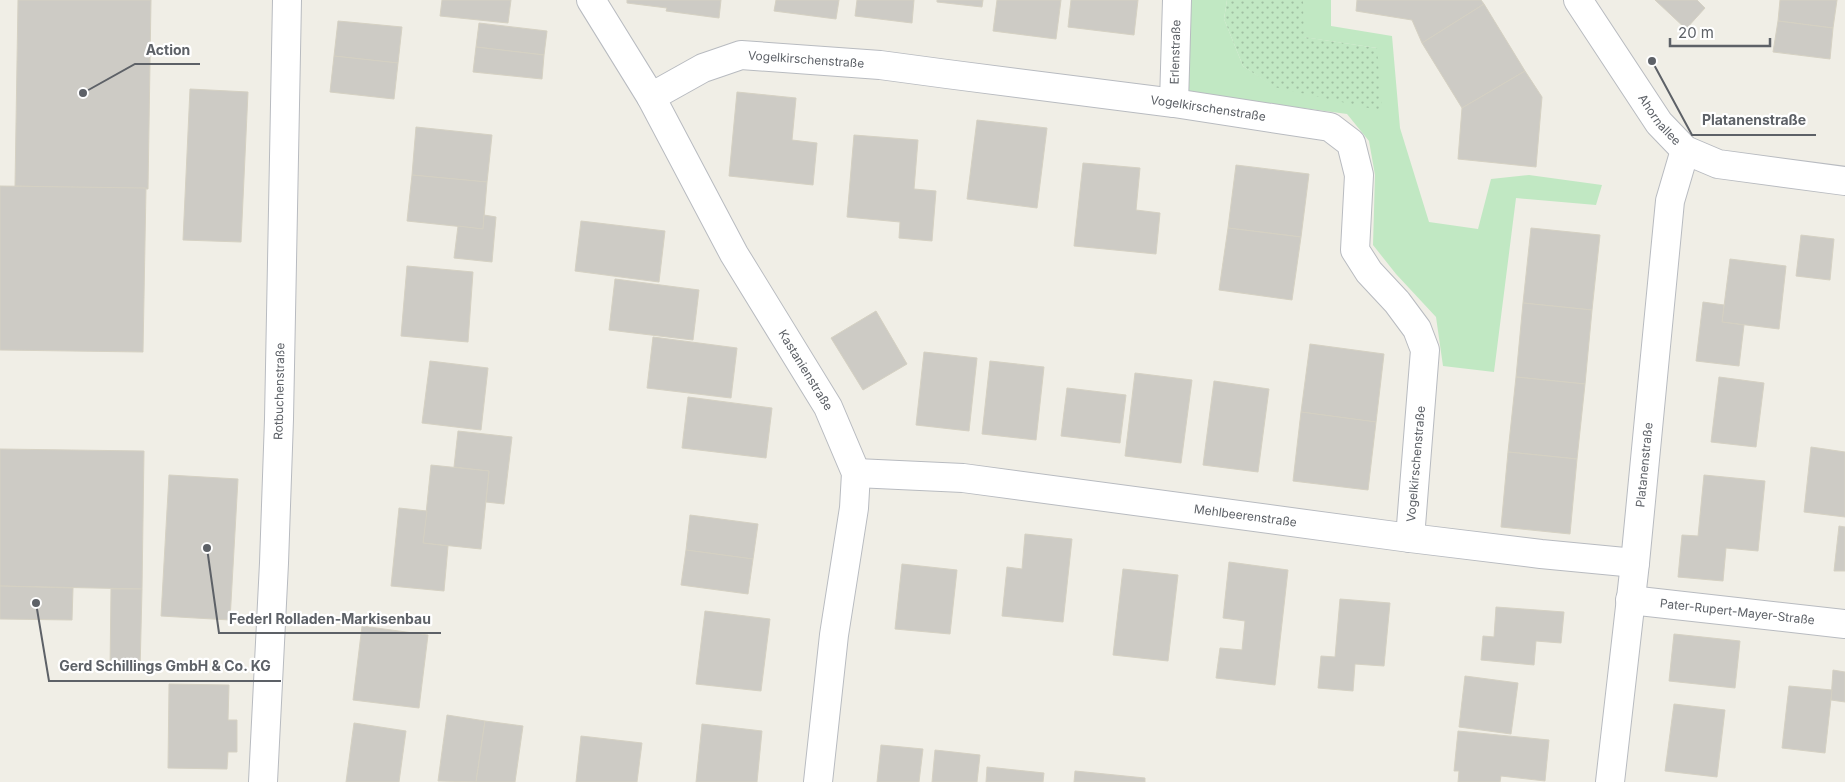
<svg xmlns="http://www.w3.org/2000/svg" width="1845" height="782" font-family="Inter,sans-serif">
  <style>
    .green { fill: #c1e8c3 }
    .park { fill: url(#park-dots) }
    .building { fill: #cdcbc5; stroke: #d5d1c3 }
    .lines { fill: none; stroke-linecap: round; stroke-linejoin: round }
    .street-casing { stroke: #b8bbc0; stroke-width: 30 }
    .street { stroke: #fff; stroke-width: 28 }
    .labels { text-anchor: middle; stroke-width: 4.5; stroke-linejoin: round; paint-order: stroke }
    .street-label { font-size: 12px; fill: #5d6167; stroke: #fff }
    .leader { fill: none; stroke: #5d6167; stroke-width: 2 }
    .callout-dot { fill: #5d6167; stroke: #fff; stroke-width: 2 }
    .callout-label { font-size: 14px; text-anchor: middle; font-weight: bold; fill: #5d6167; stroke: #fff; stroke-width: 4.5; stroke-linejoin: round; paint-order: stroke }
  </style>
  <defs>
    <pattern id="park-dots" width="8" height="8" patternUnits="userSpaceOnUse" patternTransform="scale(1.25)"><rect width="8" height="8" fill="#c1e8c3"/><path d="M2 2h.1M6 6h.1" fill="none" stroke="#a0bfa2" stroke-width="1.8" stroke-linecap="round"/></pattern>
  </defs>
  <rect width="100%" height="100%" fill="#f0eee6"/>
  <polygon class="green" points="1186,0 1227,0 1224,19 1243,66 1275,87 1377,48 1303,37 1303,0 1331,0 1331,26 1392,36 1400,128 1429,222 1478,229 1491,179 1529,175 1602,185 1596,205 1516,198 1494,372 1443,366 1436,317 1396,274 1373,245 1375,175 1369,141 1347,114 1185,92"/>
  <polygon class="park" points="1227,0 1303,0 1304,37 1377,48 1382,111 1274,87 1243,66 1224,19"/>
  <g class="building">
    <polygon points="18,0 151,0 148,189 15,186"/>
    <polygon points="442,0 511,0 508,23 440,16"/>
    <polygon points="627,0 721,0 719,18 666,11 667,8 627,3"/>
    <polygon points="776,0 839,0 836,19 774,11"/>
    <polygon points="857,0 914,0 912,23 855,16"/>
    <polygon points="937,0 983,0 982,7 937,2"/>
    <polygon points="997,0 1061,0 1056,39 993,31"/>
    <polygon points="1071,0 1138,0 1134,35 1068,27"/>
    <polygon points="1357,0 1481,0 1484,4 1422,43 1412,20 1356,11"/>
    <polygon points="1655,0 1697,0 1705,8 1686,29"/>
    <polygon points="1780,0 1837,0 1833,28 1778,21"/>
    <polygon points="1484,4 1525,71 1462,108 1422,43"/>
    <polygon points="338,21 402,27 398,63 334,56"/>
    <polygon points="1778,21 1833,28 1830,59 1773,52"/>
    <polygon points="479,23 547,31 544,55 476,47"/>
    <polygon points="476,47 544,55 542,79 473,72"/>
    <polygon points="334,56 398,63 394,99 330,92"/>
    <polygon points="1525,71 1542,97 1536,167 1458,159 1462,108"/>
    <polygon points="190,89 248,92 241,242 183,240"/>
    <polygon points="737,92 796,98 792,140 817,143 813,185 729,176"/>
    <polygon points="977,120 1047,128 1037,208 967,199"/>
    <polygon points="416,127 492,135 487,182 412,175"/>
    <polygon points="854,135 918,140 914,189 936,191 932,241 899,238 900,222 847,217"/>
    <polygon points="1083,163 1140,168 1136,210 1160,213 1156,254 1074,246"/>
    <polygon points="1236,165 1309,174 1301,237 1228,228"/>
    <polygon points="412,175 487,182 483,229 407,221"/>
    <polygon points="0,186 146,188 143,352 0,350"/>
    <polygon points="484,215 496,217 492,262 454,258 458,226 483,229"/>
    <polygon points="581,221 665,231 659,282 575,271"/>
    <polygon points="1228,228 1301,237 1292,300 1219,290"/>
    <polygon points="1531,228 1600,235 1592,310 1523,303"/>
    <polygon points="1801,235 1834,239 1830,280 1796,276"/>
    <polygon points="1730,259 1786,266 1779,329 1722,322"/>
    <polygon points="407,266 473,272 468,342 401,336"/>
    <polygon points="615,279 699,290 693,340 609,330"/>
    <polygon points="1703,302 1724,305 1722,322 1744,325 1739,366 1696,361"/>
    <polygon points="1523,303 1592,310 1585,384 1516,377"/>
    <polygon points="876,311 907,364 863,390 831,338"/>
    <polygon points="653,337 737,348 731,398 647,388"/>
    <polygon points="1310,344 1384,354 1376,422 1301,412"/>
    <polygon points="924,352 977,358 969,431 916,425"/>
    <polygon points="430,361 488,368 481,430 422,423"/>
    <polygon points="990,361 1044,367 1036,440 982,434"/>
    <polygon points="1135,373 1192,380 1181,463 1125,456"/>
    <polygon points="1516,377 1585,384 1577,459 1508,452"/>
    <polygon points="1719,377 1764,383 1756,447 1711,442"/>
    <polygon points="1214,381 1269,389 1258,472 1203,465"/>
    <polygon points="1067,388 1126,395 1120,443 1061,436"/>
    <polygon points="688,397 772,408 766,458 682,448"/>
    <polygon points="1301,412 1376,422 1368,490 1293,481"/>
    <polygon points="458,431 512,437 504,504 486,502 489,471 454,467"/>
    <polygon points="1811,447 1845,452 1845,517 1804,512"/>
    <polygon points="0,449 144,451 142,589 0,586"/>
    <polygon points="1508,452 1577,459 1570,534 1501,527"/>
    <polygon points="431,465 489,471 481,549 423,543"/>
    <polygon points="169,475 238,479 230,620 161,616"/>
    <polygon points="1704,475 1765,481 1758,551 1726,548 1723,581 1678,577 1682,535 1698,536"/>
    <polygon points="399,508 427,511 423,543 448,546 444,591 391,586"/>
    <polygon points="690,515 758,524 753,559 686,550"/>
    <polygon points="1839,526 1845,527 1845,571 1834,571"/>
    <polygon points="1025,534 1072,539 1063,622 1002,616 1007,567 1022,569"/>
    <polygon points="686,550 753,559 748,594 681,585"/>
    <polygon points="1229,562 1288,570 1275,685 1216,678 1220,648 1242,650 1245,621 1223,618"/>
    <polygon points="902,564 957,570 950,634 895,629"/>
    <polygon points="1123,569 1178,575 1168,661 1113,655"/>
    <polygon points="0,586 73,588 72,620 0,619"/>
    <polygon points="111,589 142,589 140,671 110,671"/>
    <polygon points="1340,599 1390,603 1384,666 1355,664 1353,691 1318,688 1321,656 1335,657"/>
    <polygon points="1496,607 1564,612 1561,643 1536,641 1534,665 1481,660 1483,636 1494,637"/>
    <polygon points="705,611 770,619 761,691 696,684"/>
    <polygon points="362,626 428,635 419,708 353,700"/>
    <polygon points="1674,634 1740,641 1735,688 1669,681"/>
    <polygon points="1833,670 1845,672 1845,702 1831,700"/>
    <polygon points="1465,676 1518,683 1511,734 1459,727"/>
    <polygon points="169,684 229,685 228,720 237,720 237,752 228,752 227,769 168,768"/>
    <polygon points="1789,686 1832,690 1825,753 1782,748"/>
    <polygon points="1674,704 1725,710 1717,777 1665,771"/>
    <polygon points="447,715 485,721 476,782 438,781"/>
    <polygon points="485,721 523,726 515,782 476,782"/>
    <polygon points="354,723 406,731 399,782 346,782"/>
    <polygon points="702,724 762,731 757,782 696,782"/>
    <polygon points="1458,731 1549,740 1545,781 1501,776 1500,782 1458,782 1459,771 1454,771"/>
    <polygon points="581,736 642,743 637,782 576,782"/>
    <polygon points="881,745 923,749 919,782 877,782"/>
    <polygon points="935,750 980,755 977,782 932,782"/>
    <polygon points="987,767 1044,773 1043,782 986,782"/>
    <polygon points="1075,771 1145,778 1145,782 1074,782"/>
  </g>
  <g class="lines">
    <g class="street-casing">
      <g id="street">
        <path id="s1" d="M591,0L651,97L734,254L828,407L856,473L854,508L834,635L818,782"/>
        <path id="s2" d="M1578,0L1659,123L1685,150L1718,164L1845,181"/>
        <path id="s3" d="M651,97L703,68L741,55L880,65L947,74L1174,103L1330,127L1351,143L1359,175L1355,250L1369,272L1397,302L1417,329L1425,350L1410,538"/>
        <path id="s4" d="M1174,103L1177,0"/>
        <path id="s5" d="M856,473L963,478L1410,538L1541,554L1635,563"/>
        <path id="s6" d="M1630,600L1845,624"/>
        <path id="s7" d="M263,782L274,563L279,419L287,0"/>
        <path id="s8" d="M1610,782L1635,563L1670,201L1685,150"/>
      </g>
    </g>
    <use href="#street" class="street"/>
  </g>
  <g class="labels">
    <g class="street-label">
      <text dy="4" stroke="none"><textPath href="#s4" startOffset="51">Erlenstraße</textPath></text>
      <text dy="4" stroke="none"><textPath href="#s3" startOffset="165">Vogelkirschenstraße</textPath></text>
      <text dy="4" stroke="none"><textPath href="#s3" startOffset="570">Vogelkirschenstraße</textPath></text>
      <text dy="4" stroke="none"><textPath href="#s2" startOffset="145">Ahornallee</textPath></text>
      <text dy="4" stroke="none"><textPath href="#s1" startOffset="428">Kastanienstraße</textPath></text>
      <text dy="4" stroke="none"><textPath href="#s7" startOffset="391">Rotbuchenstraße</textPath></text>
      <text transform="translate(1416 464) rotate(-85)" y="4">Vogelkirschenstraße</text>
      <text dy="4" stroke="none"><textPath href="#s8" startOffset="319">Platanenstraße</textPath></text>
      <text dy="4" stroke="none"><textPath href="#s5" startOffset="392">Mehlbeerenstraße</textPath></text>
      <text dy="4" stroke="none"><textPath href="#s6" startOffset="108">Pater-Rupert-Mayer-Straße</textPath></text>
    </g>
  </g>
  <path class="leader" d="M83 93L135 64H200M1652 61L1692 135H1816M207 548L219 633H441M36 603L49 681H281"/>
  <g class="callout-dot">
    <circle cx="83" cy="93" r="5"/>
    <circle cx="1652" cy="61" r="5"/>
    <circle cx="207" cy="548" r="5"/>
    <circle cx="36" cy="603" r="5"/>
  </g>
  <g class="callout-label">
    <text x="168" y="55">Action</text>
    <text x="1754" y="125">Platanenstraße</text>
    <text x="330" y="624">Federl Rolladen-Markisenbau</text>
    <text x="165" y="671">Gerd Schillings GmbH &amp; Co. KG</text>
  </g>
  <path d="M1670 38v8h100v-8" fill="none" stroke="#5d6167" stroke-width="2.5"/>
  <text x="1678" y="38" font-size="15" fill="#5d6167" stroke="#ffffff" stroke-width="4" paint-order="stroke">20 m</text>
</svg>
